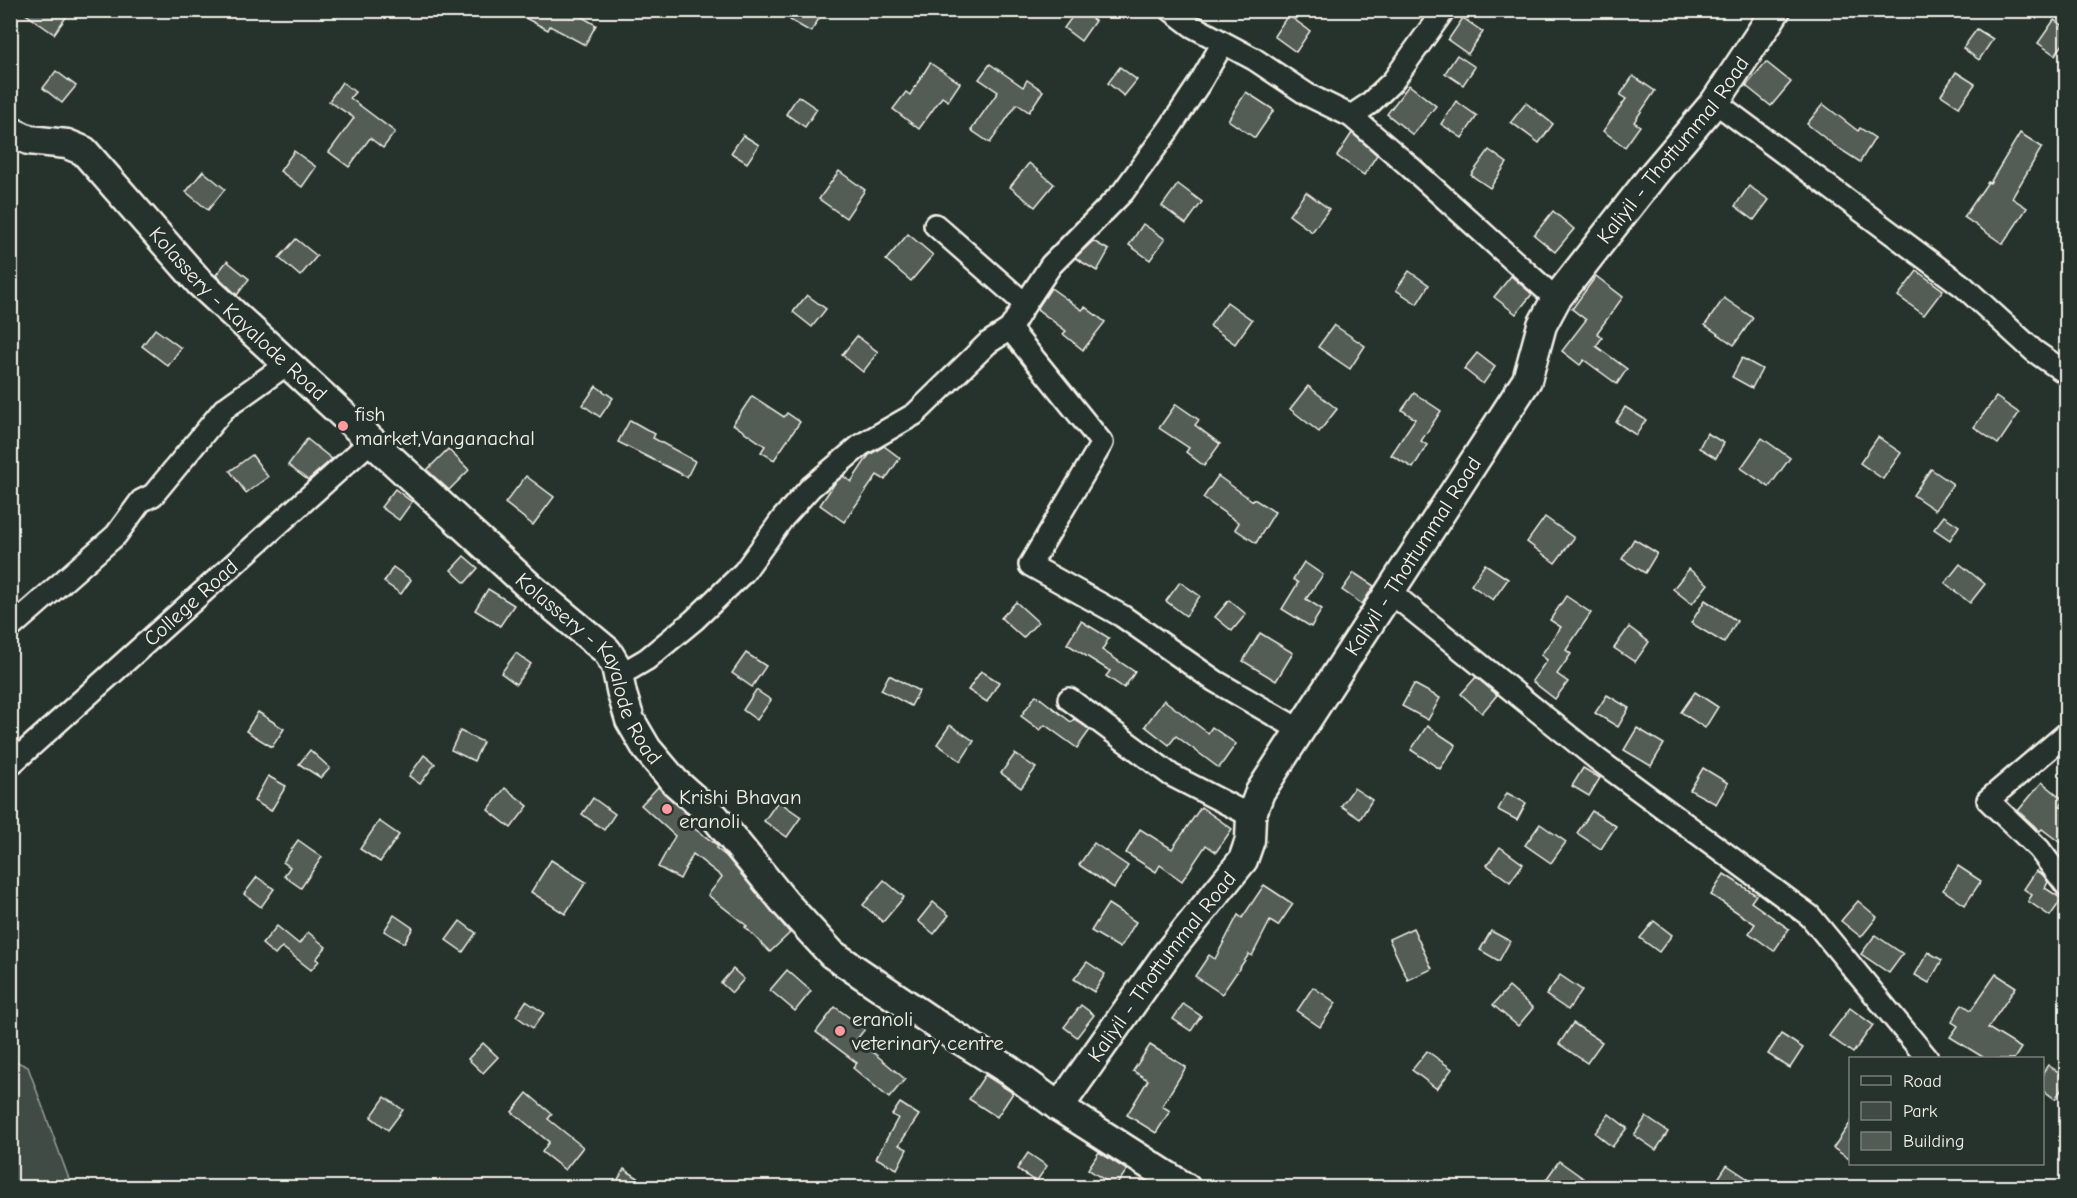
<svg xmlns="http://www.w3.org/2000/svg" width="2077" height="1198" font-family="'Comic Neue',sans-serif">
  <style>
    .green { fill: #414b45; stroke: #9a9e96; stroke-width: 1.5 }
    .building { fill: #525c55; stroke: #f4f1e8; stroke-width: 1.5 }
    .lines { fill: none; stroke-linecap: round; stroke-linejoin: round }
    .street-casing { stroke: #f4f1e8; stroke-width: 26 }
    .secondary-casing { stroke: #f4f1e8; stroke-width: 33 }
    .street { stroke: #26332d; stroke-width: 21 }
    .secondary { stroke: #26332d; stroke-width: 28 }
    .poi-dot { fill: #ff9aa2; stroke: #26332d; stroke-width: 2 }
    .labels { text-anchor: middle; stroke-width: 6; stroke-linejoin: round; paint-order: stroke }
    .street-label { font-size: 21px; fill: #f4f1e8; stroke: #26332d }
    .poi-label { font-size: 21px; fill: #f4f1e8; stroke: #26332d; text-anchor: start }
  </style>
  <rect width="100%" height="100%" fill="#26332d"/>
  <filter id="ink" filterUnits="userSpaceOnUse"><feTurbulence type="fractalNoise" baseFrequency=".0167" numOctaves="2"/><feDisplacementMap in="SourceGraphic" scale="12" xChannelSelector="R" yChannelSelector="G"/><feConvolveMatrix kernelMatrix="1 2 1 2 8 2 1 2 1" color-interpolation-filters="sRGB"/></filter>
  <g filter="url(#ink)">
    <polygon class="green" points="11,1059 28,1067 72,1187 11,1187"/>
    <g class="building">
      <polygon points="20,10 59,10 67,16 54,34"/>
      <polygon points="510,10 570,10 596,25 585,45 550,26 548,30"/>
      <polygon points="796,10 824,10 811,32 790,20"/>
      <polygon points="1077,10 1080,10 1095,21 1081,41 1064,28"/>
      <polygon points="1288,15 1310,31 1296,52 1274,36"/>
      <polygon points="1463,18 1483,32 1468,54 1448,40"/>
      <polygon points="2054,20 2067,28 2067,39 2055,55 2038,43"/>
      <polygon points="1977,29 1993,39 1979,60 1963,48"/>
      <polygon points="1457,55 1475,67 1463,85 1445,73"/>
      <polygon points="1766,62 1791,82 1771,106 1746,86"/>
      <polygon points="930,63 960,83 948,101 942,97 919,129 893,109 906,92 910,95"/>
      <polygon points="990,64 1023,87 1027,80 1043,91 1029,112 1017,104 990,143 971,130 998,92 979,79"/>
      <polygon points="1120,67 1137,80 1124,96 1108,83"/>
      <polygon points="56,71 76,86 62,103 43,88"/>
      <polygon points="1956,72 1975,84 1959,107 1941,95"/>
      <polygon points="1633,76 1655,91 1634,122 1640,126 1625,147 1603,131 1626,99 1620,95"/>
      <polygon points="342,82 355,92 350,98 395,132 383,148 370,138 349,167 329,152 354,118 329,101"/>
      <polygon points="1409,85 1436,106 1413,135 1387,114"/>
      <polygon points="1246,92 1274,110 1255,138 1228,120"/>
      <polygon points="798,96 817,109 805,127 786,114"/>
      <polygon points="1456,101 1477,116 1462,138 1441,124"/>
      <polygon points="1526,103 1553,124 1539,143 1511,122"/>
      <polygon points="1823,104 1858,131 1860,128 1875,138 1860,162 1835,146 1807,124"/>
      <polygon points="1352,133 1377,155 1364,175 1337,156"/>
      <polygon points="2020,133 2042,147 2012,198 2027,208 2003,244 1964,217 1988,182 1990,183"/>
      <polygon points="743,135 759,145 747,163 731,153"/>
      <polygon points="1489,150 1507,163 1490,188 1471,175"/>
      <polygon points="294,151 316,167 302,187 280,171"/>
      <polygon points="1029,163 1054,184 1035,207 1010,187"/>
      <polygon points="203,171 225,189 208,210 186,192"/>
      <polygon points="839,171 865,190 846,218 819,199"/>
      <polygon points="1178,184 1202,202 1186,224 1162,206"/>
      <polygon points="1749,186 1769,200 1754,220 1735,206"/>
      <polygon points="1306,192 1329,209 1312,232 1289,215"/>
      <polygon points="1553,211 1574,229 1555,252 1534,235"/>
      <polygon points="1143,224 1165,239 1150,260 1129,245"/>
      <polygon points="908,234 933,255 911,281 886,260"/>
      <polygon points="296,239 317,256 300,276 279,258"/>
      <polygon points="1093,241 1109,250 1097,271 1075,258"/>
      <polygon points="227,261 249,279 237,295 216,275"/>
      <polygon points="1409,271 1429,285 1417,304 1396,290"/>
      <polygon points="1917,271 1943,290 1924,315 1898,296"/>
      <polygon points="1511,276 1532,294 1516,314 1494,297"/>
      <polygon points="1596,276 1623,297 1597,333 1602,338 1596,346 1627,369 1617,384 1584,360 1580,365 1562,351 1586,320 1572,309"/>
      <polygon points="1051,288 1082,310 1085,307 1105,322 1083,350 1063,334 1066,331 1037,309"/>
      <polygon points="807,295 826,309 812,327 793,312"/>
      <polygon points="1724,298 1753,318 1734,345 1705,325"/>
      <polygon points="1227,302 1252,320 1235,344 1210,326"/>
      <polygon points="1334,325 1365,346 1350,369 1318,347"/>
      <polygon points="155,329 181,348 168,366 142,346"/>
      <polygon points="857,336 878,352 863,372 842,355"/>
      <polygon points="1477,353 1495,367 1483,384 1464,369"/>
      <polygon points="1742,358 1762,369 1752,388 1732,377"/>
      <polygon points="596,386 613,398 600,417 583,405"/>
      <polygon points="1308,386 1337,409 1319,432 1290,409"/>
      <polygon points="1414,393 1441,411 1421,441 1427,445 1413,468 1391,455 1415,419 1402,410"/>
      <polygon points="752,396 784,417 787,413 800,422 774,460 761,452 765,446 733,424"/>
      <polygon points="1996,397 2019,413 1998,444 1974,427"/>
      <polygon points="1176,404 1199,420 1195,425 1220,444 1204,466 1186,452 1189,448 1159,428"/>
      <polygon points="1625,407 1646,420 1636,435 1616,422"/>
      <polygon points="630,420 655,434 653,438 695,461 687,477 618,442"/>
      <polygon points="1707,433 1724,443 1716,458 1699,448"/>
      <polygon points="1878,437 1901,453 1883,479 1860,463"/>
      <polygon points="1762,438 1790,458 1769,487 1741,468"/>
      <polygon points="307,439 332,459 308,480 288,465"/>
      <polygon points="884,446 900,458 885,480 877,475 844,522 820,505 835,483 843,476 851,482 869,455"/>
      <polygon points="448,449 469,470 449,490 427,470"/>
      <polygon points="252,455 268,477 246,493 230,471"/>
      <polygon points="1931,469 1953,484 1935,510 1913,495"/>
      <polygon points="526,476 554,497 533,525 505,503"/>
      <polygon points="1218,476 1253,501 1254,499 1275,512 1256,543 1235,529 1239,523 1203,498"/>
      <polygon points="395,489 412,502 399,520 381,507"/>
      <polygon points="1944,516 1959,526 1950,540 1934,529"/>
      <polygon points="1545,517 1574,538 1555,563 1527,542"/>
      <polygon points="1634,539 1657,553 1645,573 1622,559"/>
      <polygon points="464,556 478,568 465,583 451,570"/>
      <polygon points="1304,562 1323,575 1306,599 1322,609 1311,627 1282,609 1298,583 1293,579"/>
      <polygon points="1485,564 1508,579 1493,600 1471,585"/>
      <polygon points="1960,564 1985,584 1970,603 1945,583"/>
      <polygon points="393,567 411,580 401,594 384,582"/>
      <polygon points="1689,569 1708,584 1692,604 1673,589"/>
      <polygon points="1354,573 1374,586 1362,604 1342,590"/>
      <polygon points="1180,582 1200,596 1186,616 1166,601"/>
      <polygon points="488,589 514,605 500,626 475,610"/>
      <polygon points="1566,596 1591,613 1566,650 1571,654 1557,674 1568,682 1555,699 1532,681 1547,660 1541,655 1561,627 1550,620"/>
      <polygon points="1229,600 1246,614 1232,631 1215,617"/>
      <polygon points="1705,600 1737,621 1724,643 1691,623"/>
      <polygon points="1016,602 1038,622 1023,638 1001,618"/>
      <polygon points="1081,621 1109,638 1102,650 1135,672 1124,688 1106,676 1110,671 1067,644"/>
      <polygon points="1629,627 1649,642 1635,662 1614,648"/>
      <polygon points="1260,633 1293,653 1276,681 1243,661"/>
      <polygon points="516,653 531,664 516,684 501,673"/>
      <polygon points="746,653 766,666 752,687 732,673"/>
      <polygon points="981,671 999,682 987,702 968,690"/>
      <polygon points="889,675 919,691 911,706 881,690"/>
      <polygon points="1476,677 1497,695 1482,713 1461,694"/>
      <polygon points="1414,684 1440,698 1428,720 1402,706"/>
      <polygon points="756,690 771,700 757,720 743,710"/>
      <polygon points="1695,692 1718,707 1705,728 1681,712"/>
      <polygon points="1036,695 1071,722 1074,719 1090,730 1077,748 1045,725 1040,730 1021,716"/>
      <polygon points="1607,695 1629,708 1618,727 1595,713"/>
      <polygon points="1164,700 1208,733 1212,727 1236,744 1219,768 1176,736 1169,745 1145,726"/>
      <polygon points="258,712 284,729 272,747 246,731"/>
      <polygon points="950,725 974,741 961,761 937,744"/>
      <polygon points="1427,726 1456,745 1440,769 1411,750"/>
      <polygon points="1637,728 1664,744 1651,766 1624,750"/>
      <polygon points="460,731 483,742 474,761 451,750"/>
      <polygon points="310,750 330,768 321,778 299,764"/>
      <polygon points="1015,754 1036,768 1021,788 1001,773"/>
      <polygon points="424,755 435,764 420,784 409,776"/>
      <polygon points="1583,768 1600,778 1589,796 1572,786"/>
      <polygon points="1703,768 1728,783 1716,804 1690,790"/>
      <polygon points="268,776 286,786 271,811 254,801"/>
      <polygon points="2042,782 2065,801 2060,806 2067,811 2067,848 2042,829 2040,831 2018,811"/>
      <polygon points="658,787 690,817 685,822 717,845 717,849 726,856 790,933 770,952 745,927 747,926 708,895 722,877 693,854 680,879 658,867 675,836 641,805"/>
      <polygon points="505,788 528,806 511,828 488,810"/>
      <polygon points="1354,788 1372,800 1360,819 1341,806"/>
      <polygon points="1507,793 1526,803 1517,820 1498,810"/>
      <polygon points="593,798 615,814 604,830 582,814"/>
      <polygon points="778,801 801,817 787,837 764,821"/>
      <polygon points="1201,807 1232,829 1216,852 1206,845 1182,881 1160,865 1156,872 1126,853 1140,829 1172,849"/>
      <polygon points="1592,811 1616,826 1601,849 1577,833"/>
      <polygon points="379,821 399,835 380,862 360,849"/>
      <polygon points="1540,824 1566,842 1551,863 1525,845"/>
      <polygon points="298,840 322,857 301,888 284,876 290,867 283,862"/>
      <polygon points="1094,843 1128,866 1114,888 1079,865"/>
      <polygon points="1500,847 1523,864 1510,882 1487,865"/>
      <polygon points="551,860 586,882 565,914 531,892"/>
      <polygon points="1958,866 1981,881 1965,905 1943,890"/>
      <polygon points="2036,871 2043,875 2048,882 2045,888 2062,899 2050,916 2028,901 2032,895 2024,889"/>
      <polygon points="1724,874 1756,895 1751,902 1789,929 1774,951 1749,933 1755,924 1711,895"/>
      <polygon points="257,877 274,889 261,907 244,894"/>
      <polygon points="884,880 904,897 883,922 863,905"/>
      <polygon points="1264,885 1293,904 1278,926 1270,921 1252,956 1249,954 1222,994 1195,976 1209,955 1215,959 1238,915 1242,918"/>
      <polygon points="1858,901 1877,917 1861,937 1841,921"/>
      <polygon points="933,902 949,915 934,934 918,921"/>
      <polygon points="1108,904 1136,922 1120,948 1091,931"/>
      <polygon points="394,915 413,928 404,943 384,931"/>
      <polygon points="460,921 476,933 463,952 446,940"/>
      <polygon points="1654,921 1672,935 1659,952 1640,938"/>
      <polygon points="277,926 299,944 308,932 326,947 316,959 319,961 311,970 282,947 275,955 262,944"/>
      <polygon points="1413,928 1432,969 1408,980 1389,939"/>
      <polygon points="1491,931 1510,941 1499,961 1480,950"/>
      <polygon points="1875,935 1903,954 1889,973 1861,954"/>
      <polygon points="1928,952 1942,960 1929,983 1915,975"/>
      <polygon points="1087,962 1105,974 1094,992 1074,979"/>
      <polygon points="733,969 744,979 732,993 721,983"/>
      <polygon points="787,970 811,991 795,1011 770,990"/>
      <polygon points="1996,974 2016,987 1988,1028 2021,1048 2014,1059 1986,1059 1950,1037 1958,1026 1952,1022 1962,1004 1971,1010"/>
      <polygon points="1560,975 1582,990 1568,1010 1546,995"/>
      <polygon points="1313,987 1336,1003 1320,1027 1297,1011"/>
      <polygon points="1509,987 1533,1008 1518,1026 1493,1005"/>
      <polygon points="526,1001 544,1013 533,1028 516,1016"/>
      <polygon points="1183,1004 1201,1016 1191,1031 1173,1019"/>
      <polygon points="1081,1005 1094,1015 1077,1037 1064,1027"/>
      <polygon points="835,1007 865,1029 857,1039 905,1079 889,1098 853,1068 857,1063 816,1032"/>
      <polygon points="1850,1008 1873,1025 1853,1053 1829,1036"/>
      <polygon points="1573,1023 1602,1042 1587,1063 1559,1044"/>
      <polygon points="1781,1034 1803,1048 1790,1068 1768,1054"/>
      <polygon points="483,1043 498,1057 483,1073 468,1059"/>
      <polygon points="1150,1045 1186,1067 1162,1106 1170,1111 1156,1133 1127,1115 1148,1080 1133,1071"/>
      <polygon points="1427,1051 1452,1069 1437,1089 1412,1070"/>
      <polygon points="2048,1065 2067,1078 2067,1082 2055,1099 2043,1090 2043,1072"/>
      <polygon points="985,1075 1013,1093 997,1117 969,1099"/>
      <polygon points="527,1093 552,1114 548,1119 583,1147 565,1170 542,1152 549,1142 512,1112"/>
      <polygon points="385,1097 403,1110 388,1130 371,1117"/>
      <polygon points="900,1103 919,1115 899,1145 907,1149 897,1169 876,1158 898,1118 892,1115"/>
      <polygon points="1609,1114 1627,1128 1612,1147 1595,1133"/>
      <polygon points="1646,1117 1668,1132 1656,1150 1634,1135"/>
      <polygon points="1851,1122 1851,1160 1833,1148"/>
      <polygon points="1099,1152 1127,1170 1115,1187 1088,1169"/>
      <polygon points="1028,1153 1047,1166 1036,1182 1017,1169"/>
      <polygon points="1559,1161 1597,1188 1540,1188"/>
      <polygon points="1727,1165 1748,1179 1742,1188 1712,1188"/>
      <polygon points="624,1169 654,1188 613,1188"/>
    </g>
    <g class="lines">
      <g class="street-casing">
        <g id="street">
          <polyline points="1171,10 1192,26 1254,59 1308,95 1351,116 1408,165 1556,299"/>
          <polyline points="1715,102 1964,287 2034,351 2066,373"/>
          <polyline points="1351,116 1369,104 1393,81 1444,10"/>
          <polyline points="935,225 1025,304 1010,329 1102,443 1030,565 1122,616 1215,681 1300,730"/>
          <polyline points="1025,304 1051,265 1123,192 1169,129 1201,81 1223,43"/>
          <polyline points="1389,591 1597,759 1810,916 1927,1058"/>
          <polyline points="10,628 116,535 141,501 153,495 224,409 287,364"/>
          <polyline points="618,676 647,659 694,620 744,572 783,518 811,487 861,445 915,414 988,343 1010,329"/>
          <polyline points="1069,699 1171,775 1251,816"/>
          <polyline points="2066,734 1988,800 2039,849 2066,885"/>
          <path id="s1" d="M10,765L370,442"/>
        </g>
      </g>
      <g class="secondary-casing">
        <g id="secondary">
          <path id="s2" d="M10,131L29,140L67,144L84,151L200,283L530,587L607,651L616,666L622,694L630,720L647,749L675,782L715,817L786,904L832,954L940,1027L1009,1070L1059,1107L1186,1188"/>
          <path id="s3" d="M1059,1107L1167,954L1243,860L1250,840L1251,816L1260,792L1527,380L1542,325L1556,299L1653,175L1715,102L1776,10"/>
        </g>
      </g>
      <use href="#street" class="street"/>
      <use href="#secondary" class="secondary"/>
    </g>
  </g>
  <g class="poi-dot">
    <circle cx="343" cy="426" r="6"/>
    <circle cx="667" cy="809" r="6"/>
    <circle cx="840" cy="1031" r="6"/>
  </g>
  <g class="labels">
    <g class="street-label">
      <text dy="7" stroke="none"><textPath href="#s3" startOffset="1146">Kaliyil - Thottummal Road</textPath></text>
      <text dy="7" stroke="none"><textPath href="#s2" startOffset="302">Kolassery - Kayalode Road</textPath></text>
      <text dy="7" stroke="none"><textPath href="#s3" startOffset="660">Kaliyil - Thottummal Road</textPath></text>
      <text dy="7" stroke="none"><textPath href="#s1" startOffset="243">College Road</textPath></text>
      <text dy="7" stroke="none"><textPath href="#s2" startOffset="806">Kolassery - Kayalode Road</textPath></text>
      <text dy="7" stroke="none"><textPath href="#s3" startOffset="174">Kaliyil - Thottummal Road</textPath></text>
    </g>
    <g class="poi-label">
      <text x="355" y="421">fish<tspan x="355" dy="24">market,Vanganachal</tspan></text>
      <text x="679" y="804">Krishi Bhavan<tspan x="679" dy="24">eranoli</tspan></text>
      <text x="852" y="1026">eranoli<tspan x="852" dy="24">veterinary centre</tspan></text>
    </g>
  </g>
  <rect width="2077" height="1198" fill="none" stroke="#26332d" stroke-width="36"/>
  <rect x="18" y="18" width="2041" height="1162" fill="none" stroke="#f4f1e8" stroke-width="2" filter="url(#ink)"/>
  <rect x="1849" y="1057" width="195" height="108" fill="#26332d" stroke="#787f78" stroke-width="1.5"/>
  <rect x="1861" y="1076" width="30" height="9" fill="#26332d" stroke="#787f78" stroke-width="1.5"/>
  <text x="1903" y="1087" font-size="18" fill="#f4f1e8">Road</text>
  <rect x="1861" y="1102" width="30" height="18" fill="#414b45" stroke="#787f78" stroke-width="1.5"/>
  <text x="1903" y="1117" font-size="18" fill="#f4f1e8">Park</text>
  <rect x="1861" y="1132" width="30" height="18" fill="#525c55" stroke="#787f78" stroke-width="1.5"/>
  <text x="1903" y="1147" font-size="18" fill="#f4f1e8">Building</text>
</svg>
